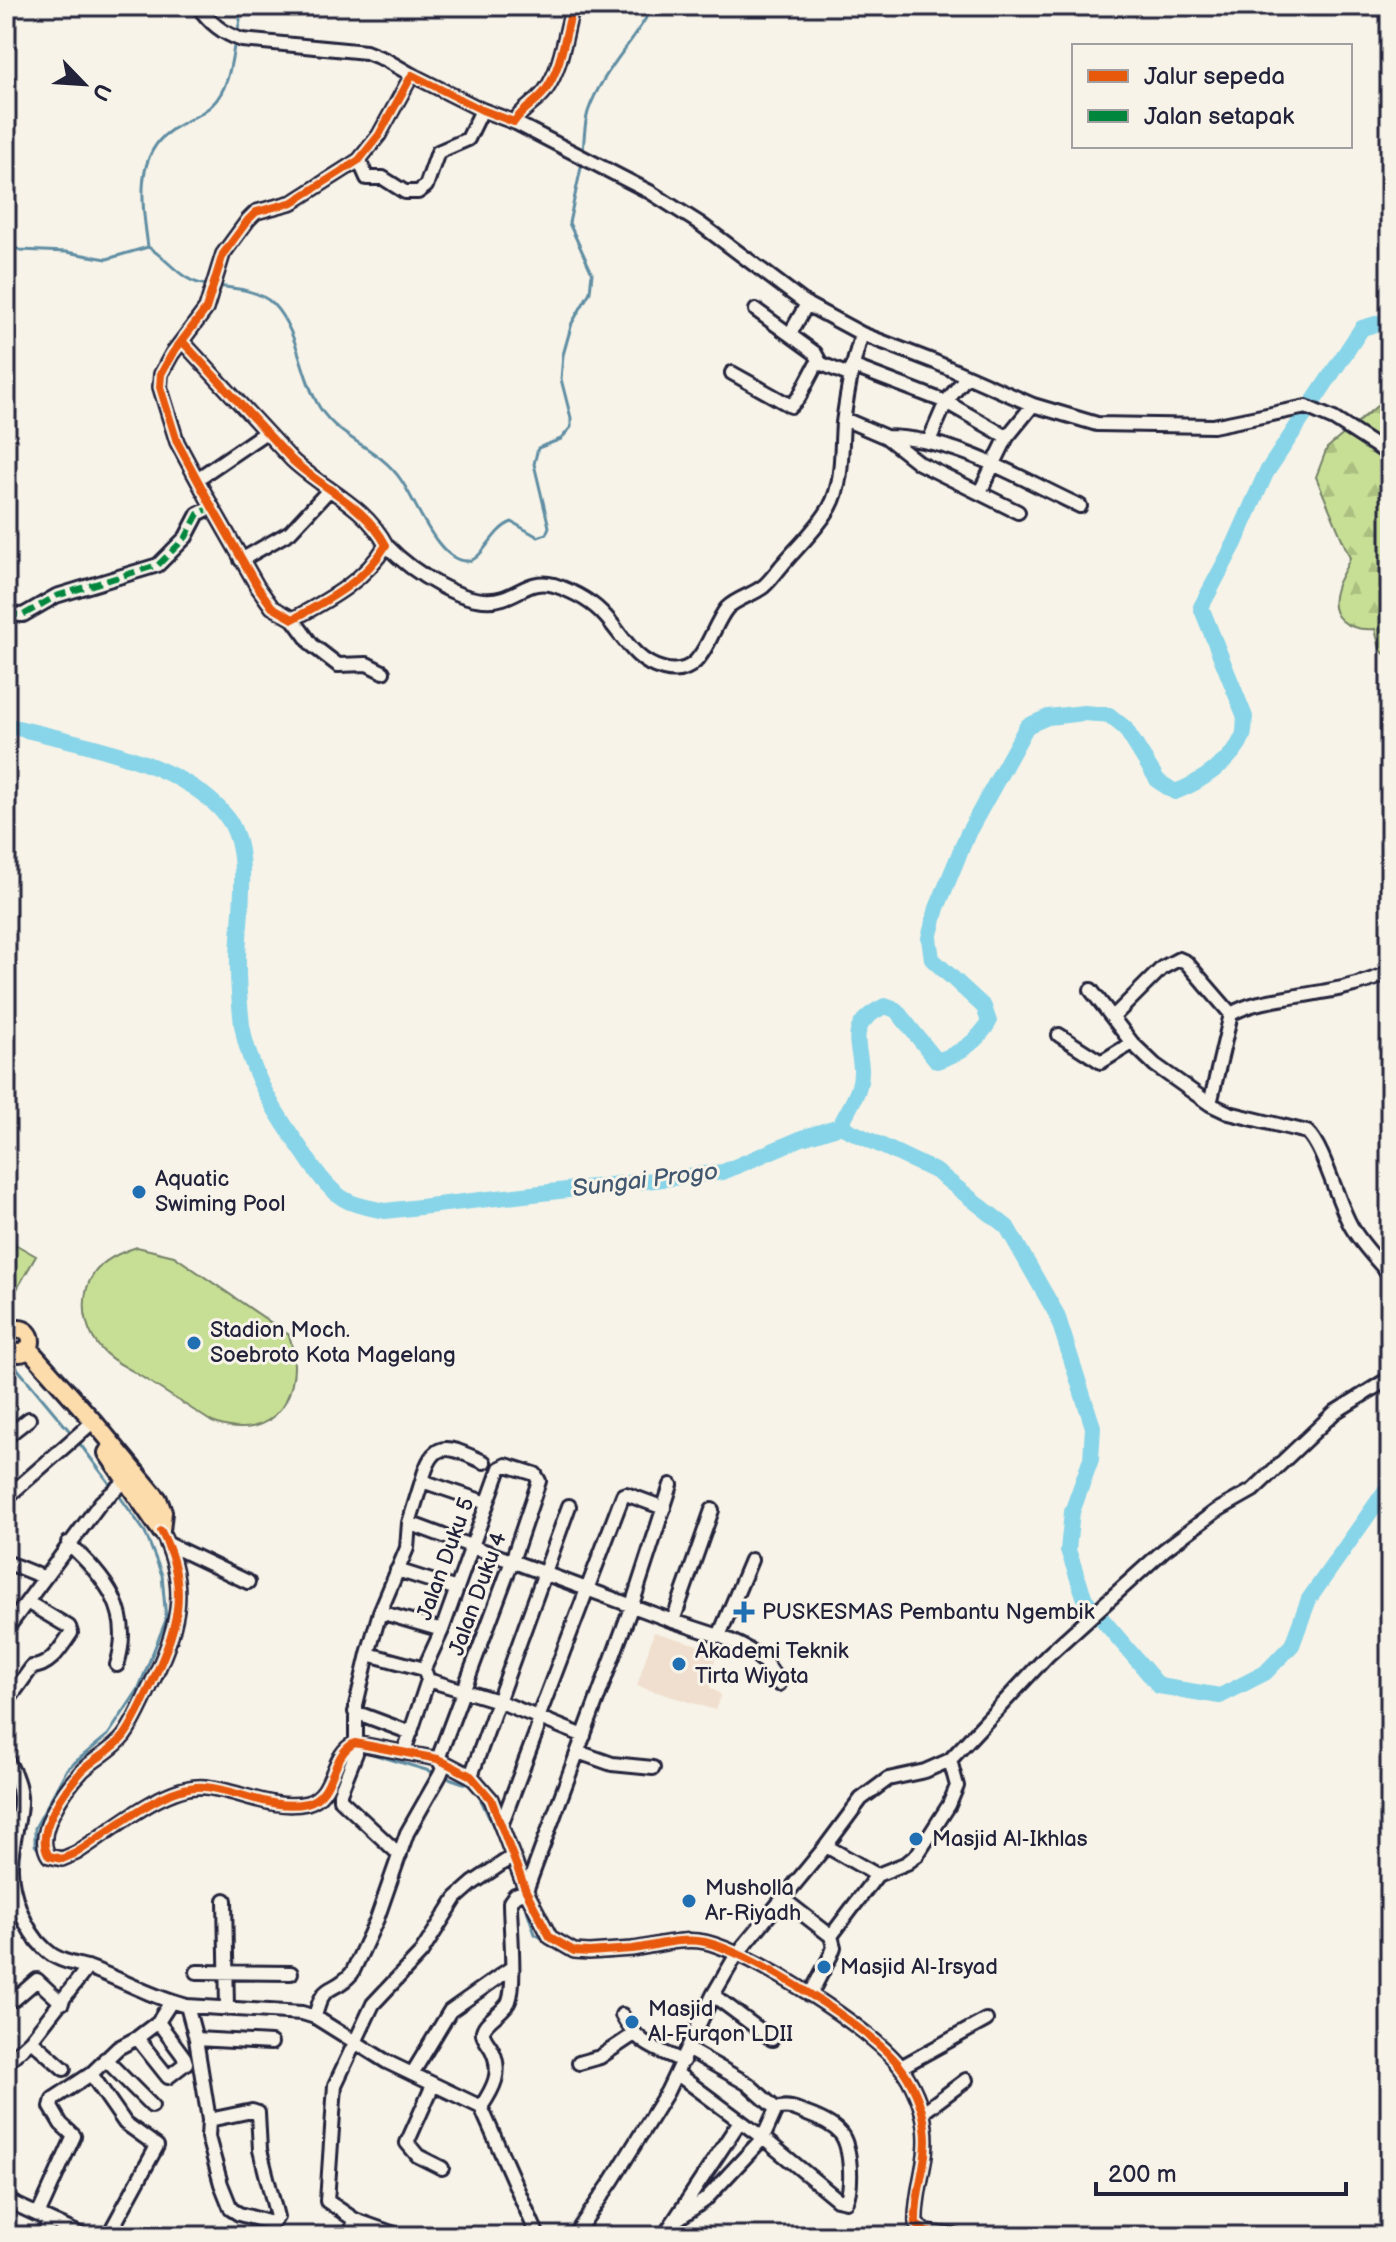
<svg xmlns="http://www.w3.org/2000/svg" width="1396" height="2242" font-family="'Balsamiq Sans',sans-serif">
<defs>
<pattern id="forest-firs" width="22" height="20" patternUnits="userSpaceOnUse" patternTransform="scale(2)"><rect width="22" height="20" fill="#c7df95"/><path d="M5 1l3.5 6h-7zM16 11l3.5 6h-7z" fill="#abbf81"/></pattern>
</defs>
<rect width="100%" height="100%" fill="#f7f3e8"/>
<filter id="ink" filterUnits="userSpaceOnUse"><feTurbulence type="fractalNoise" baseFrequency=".0125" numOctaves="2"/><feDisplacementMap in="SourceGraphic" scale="16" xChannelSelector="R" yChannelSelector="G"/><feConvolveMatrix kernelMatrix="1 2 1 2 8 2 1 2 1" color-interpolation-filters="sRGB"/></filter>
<g filter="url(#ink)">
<path fill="#f0dfce" d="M654 1632 718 1651 710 1676 714 1679 710 1687 721 1695 715 1710 637 1686Z"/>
<path fill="url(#forest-firs)" stroke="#748068" stroke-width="2" d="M1390 395V660L1380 649 1375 629C1348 631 1326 618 1336 588 1339 578 1346 569 1350 558L1316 477 1327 448Z"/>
<path fill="#c7df95" stroke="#748068" stroke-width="2" d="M6 1239 36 1256 6 1308Z
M137 1247 174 1256 289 1335C307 1390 275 1447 212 1422 186 1405 160 1389 134 1372 124 1366 111 1360 103 1351 87 1335 81 1310 87 1288 94 1264 115 1254 137 1247Z"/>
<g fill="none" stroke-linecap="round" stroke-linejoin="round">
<path stroke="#5f8da3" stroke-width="3" d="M237 34 240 20 238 6
M583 155C584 141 584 125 588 112 601 73 634 42 653 6
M6 243 20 250 66 252 107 259 148 247C170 260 180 282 208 285
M148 247C143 208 133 157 170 131 183 121 201 116 212 105 229 89 231 62 235 41
M215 286C234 288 259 290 273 304 300 333 300 376 320 408 341 441 379 447 401 480 416 501 438 563 468 561 483 560 492 529 512 522L538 537 546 534 549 527 534 464 538 448 561 439 571 427V418L561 379 563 355 572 323 590 292 592 273 569 223 582 163
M6 1355 72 1434
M77 1440 113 1488
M360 1754 363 1751 436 1773
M443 1776 475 1787 506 1854
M330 1792 340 1779
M183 1795 212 1794 238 1800
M281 1810 291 1812 297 1810
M124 1828 165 1803
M44 1857 35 1845V1828L67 1769 108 1735 138 1690 166 1620 162 1575 145 1532 118 1494
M522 1895 535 1934 545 1940
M588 1958C626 1963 668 1939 706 1949 714 1951 722 1956 729 1959"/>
<path stroke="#88d4e8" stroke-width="16" d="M6 725C74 743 180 759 226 816 255 853 236 927 238 970 238 988 240 1007 242 1025 249 1068 270 1104 294 1139 309 1160 322 1185 344 1199 355 1206 372 1208 385 1211L723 1172 802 1138 840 1126 937 1172 1007 1227 1057 1315 1093 1427 1091 1459 1072 1512 1068 1550 1085 1599 1159 1686 1220 1696 1265 1673 1292 1645 1309 1599 1390 1484
M840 1126C846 1113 856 1099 859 1086 869 1052 836 1029 885 1006L896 1010 937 1061C959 1054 977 1043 989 1022L984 1007 932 959 929 938 937 908 968 833 1027 726 1048 717 1084 713 1109 715 1125 728 1158 781 1175 792C1199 783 1233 761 1243 736 1245 731 1244 722 1245 717L1201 607 1235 543 1266 473 1362 328 1390 320"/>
<g stroke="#22223b" stroke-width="18">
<path id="minor" d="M198 6C210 23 222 33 242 40L366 52 386 60 412 75
M514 122 650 192 699 223 808 305 862 334 935 362 1033 405 1097 424 1213 426 1306 407 1334 419 1390 455
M359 160 367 178H383L405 192H418L426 186 438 152 468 139 482 110
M756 310 815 353 821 364
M790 334 807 304
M182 341 292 460C324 490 365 505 386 545 365 581 328 600 293 619L272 607 257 586 212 507 177 442 160 387 161 374 172 354 206 309 223 254 248 220 256 212 293 202 359 160 379 135 412 75 482 110 514 122C523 108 536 103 545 91 562 68 565 33 573 6
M852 366 946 402 1007 437
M732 373 791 406 799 397 816 365 822 364 851 376
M844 419 886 437 919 463 1018 512
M886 437C957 438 1017 477 1080 506
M929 441 946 402 967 376
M197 479 266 432
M980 492 1007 437 1033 405
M386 545C410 570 467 610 503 598 522 592 532 579 554 585 572 591 593 602 606 617 623 636 635 662 663 669 704 680 708 631 727 608 737 598 753 595 764 586 771 580 777 571 784 563 799 545 818 528 830 507 843 484 841 449 843 423 847 393 852 363 862 334
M241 560 290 532 329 490
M6 614 23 615 56 596 158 565 186 537 198 514 212 507
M293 619 312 645 338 665 367 664 383 672
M1091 990 1132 1043 1155 1065 1210 1104 1231 1014C1252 1002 1275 1000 1298 996 1329 991 1361 986 1390 972
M1114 1016 1162 968 1179 959 1186 962 1231 1014
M1059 1035 1101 1062 1132 1043
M1210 1104 1229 1113 1307 1132C1324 1147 1337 1202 1351 1226 1361 1244 1377 1260 1390 1275
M6 1437 29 1419
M422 1481C434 1436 449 1447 484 1462
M6 1498 87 1427
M409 1523 673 1621 719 1636 751 1560
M161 1531C192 1590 176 1631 150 1687 142 1703 135 1721 124 1736 112 1751 95 1758 82 1771 66 1788 33 1833 49 1856L62 1859 76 1853C109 1833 165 1783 205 1787 238 1790 273 1811 307 1803 336 1795 330 1754 355 1743L438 1759 471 1776 491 1799 526 1891 550 1937 574 1951 589 1952C604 1951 618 1950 632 1949 655 1946 682 1937 705 1942 753 1953 869 2027 899 2065 912 2081 923 2107 925 2127 930 2159 914 2192 916 2224L926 2232 955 2236
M68 1543C106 1579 134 1611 117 1665
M168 1544 248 1582
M6 1562 43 1577
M397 1570 457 1589
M380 1612 442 1630
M673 1621 712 1510
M6 1630 101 1502 127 1480
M719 1636C745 1646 767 1657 779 1684
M368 1654 424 1669 428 1680 498 1701 584 1736
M6 1703 32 1667C51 1666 61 1647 71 1633L69 1627 27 1602
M355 1712 411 1733
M404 1752 428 1680
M578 1752 612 1764 653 1768
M6 1759C34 1802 12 1822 11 1865 10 1892 25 1931 45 1949 58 1962 74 1963 90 1968 123 1980 153 1998 187 2006L302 2013 315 2017 387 2062 481 2107 538 2236
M471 1776 569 1506
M502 1823 537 1730 538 1718 623 1495 626 1494 664 1508
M826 1846 877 1875
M400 1855 340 1799V1793L356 1753V1705L368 1654 380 1612 407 1548 409 1523 422 1481 487 1503
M782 1898 831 1936
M225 1900 227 2008
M197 1972 291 1973
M713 1995 772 2039
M810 1995 831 1955 834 1947 831 1936 877 1875 907 1863 917 1855 949 1805 957 1786 950 1760
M15 1999 37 1980 62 2003
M187 2006 196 2039 209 2120 208 2137 221 2184 231 2209 239 2214 272 2223 277 2217 260 2150 258 2113 252 2111 209 2120
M622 2015C638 2044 653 2048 683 2061
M315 2017C324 1979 332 1996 352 1973L377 1919 407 1833 440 1775 443 1768 438 1759 512 1561 539 1481 535 1474 506 1465 500 1468 442 1630 424 1669
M137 2038 168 2077 186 2063 184 2057 158 2022 171 2002
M196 2039 271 2043
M31 2040 64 2069
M105 2059 152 2106
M6 2063 31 2040 88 1967
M579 2063 600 2057 633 2035
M901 2067 986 2020
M676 2073 763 2138 837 2199 846 2201C853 2186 851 2145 840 2133 832 2124 818 2118 807 2114 797 2109 787 2105 776 2109
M91 2074 125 2123 157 2146 108 2236
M412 2074 450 2011 511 1968
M433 2085 407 2143 418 2156 442 2168
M481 2107C493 2089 503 2072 492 2050 490 2046 484 2039 483 2034 481 2022 505 2012 509 2001 516 1982 510 1926 510 1902L515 1895 526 1891 632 1605 671 1485
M922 2113 966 2080
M6 2200 49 2220 44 2236
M39 2213 74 2136 61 2124 51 2107 53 2099 91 2074 118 2048 137 2038 158 2022
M49 2220 84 2236
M673 2222 705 2200 763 2138 776 2109 748 2084 689 2050
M350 2236 355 2220
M400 2236 355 2220 327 2201 335 2085 373 2004 421 1953 456 1898 473 1883 513 1856
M574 2236 612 2181 667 2092 713 1995 737 1954 826 1846 861 1799 888 1779 925 1771 950 1760 1048 1655 1164 1550 1216 1511 1253 1490 1335 1412 1390 1378
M664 2236 740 2121"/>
</g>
<g stroke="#22223b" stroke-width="22">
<path id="major" d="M7 1341a12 12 0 1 1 24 0a12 12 0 1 1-24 0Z
M28 1348 95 1423 158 1499 163 1512 161 1531
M107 1453 161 1531"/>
</g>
<use href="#minor" stroke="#f7f3e8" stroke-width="12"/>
<use href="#major" stroke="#fddcac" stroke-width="16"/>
<path stroke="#00873e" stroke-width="6" stroke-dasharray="12 6" stroke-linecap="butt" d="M6 614 23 615 56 596 158 565 186 537 198 514 212 507"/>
<g stroke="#f7f3e8" stroke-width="13">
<path id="cycleway" d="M182 341 292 460C324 490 365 505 386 545 365 581 328 600 293 619L272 607 257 586 212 507 177 442 160 387 161 374 172 354 206 309 223 254 248 220 256 212 293 202 359 160 379 135 412 75 482 110 514 122C523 108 536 103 545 91 562 68 565 33 573 6
M161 1531C192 1590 176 1631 150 1687 142 1703 135 1721 124 1736 112 1751 95 1758 82 1771 66 1788 33 1833 49 1856L62 1859 76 1853C109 1833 165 1783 205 1787 238 1790 273 1811 307 1803 336 1795 330 1754 355 1743L438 1759 471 1776 491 1799 526 1891 550 1937 574 1951 589 1952C604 1951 618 1950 632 1949 655 1946 682 1937 705 1942 753 1953 869 2027 899 2065 912 2081 923 2107 925 2127 930 2159 914 2192 916 2224L926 2232 955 2236"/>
</g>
<use href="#cycleway" stroke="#e8590c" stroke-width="8"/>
</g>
</g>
<g fill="#1f6fb2" stroke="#f7f3e8" stroke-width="3">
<circle cx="139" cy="1192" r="8"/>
<circle cx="194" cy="1343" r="8"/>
<path d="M740 1600h8v8h8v8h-8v8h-8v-8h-8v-8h8z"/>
<circle cx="679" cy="1664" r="8"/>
<circle cx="916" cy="1839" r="8"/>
<circle cx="689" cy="1901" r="8"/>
<circle cx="824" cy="1967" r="8"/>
<circle cx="632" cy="2022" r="8"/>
</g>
<g text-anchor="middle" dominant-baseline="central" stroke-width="6" stroke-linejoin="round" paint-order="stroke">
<g font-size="22" fill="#22223b" stroke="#f7f3e8" text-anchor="start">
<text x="155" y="1179">Aquatic<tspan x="155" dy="25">Swiming Pool</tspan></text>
<text x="210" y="1330">Stadion Moch.<tspan x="210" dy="25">Soebroto Kota Magelang</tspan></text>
<text x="762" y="1612">PUSKESMAS Pembantu Ngembik</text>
<text x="695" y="1651">Akademi Teknik<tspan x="695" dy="25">Tirta Wiyata</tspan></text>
<text x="932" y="1839">Masjid Al-Ikhlas</text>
<text x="705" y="1888">Musholla<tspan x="705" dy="25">Ar-Riyadh</tspan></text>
<text x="840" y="1967">Masjid Al-Irsyad</text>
<text x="648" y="2009">Masjid<tspan x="648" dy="25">Al-Furqon LDII</tspan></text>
</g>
<g font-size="22" fill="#22223b" stroke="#f7f3e8">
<text transform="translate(446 1559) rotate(-70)">Jalan Duku 5</text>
<text transform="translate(478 1594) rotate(-70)">Jalan Duku 4</text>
</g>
<g font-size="24" font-style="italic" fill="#41576f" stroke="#f7f3e8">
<text transform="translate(645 1180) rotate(-7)">Sungai Progo</text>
</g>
</g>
<rect width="1396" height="2242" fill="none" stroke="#f7f3e8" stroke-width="32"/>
<rect x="16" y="16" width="1364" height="2210" fill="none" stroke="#22223b" stroke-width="3" filter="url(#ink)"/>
<rect x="1072" y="44" width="280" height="104" fill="#f7f3e8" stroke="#a29fa3" stroke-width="2"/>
<rect x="1088" y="70" width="40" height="12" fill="#e8590c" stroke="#a29fa3" stroke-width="2"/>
<text x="1144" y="84" font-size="24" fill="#22223b">Jalur sepeda</text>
<rect x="1088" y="110" width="40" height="12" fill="#00873e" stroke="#a29fa3" stroke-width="2"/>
<text x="1144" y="124" font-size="24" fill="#22223b">Jalan setapak</text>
<g transform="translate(84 84) rotate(115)" stroke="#f7f3e8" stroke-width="6" paint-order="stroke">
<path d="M0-6L14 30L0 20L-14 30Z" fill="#22223b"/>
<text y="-12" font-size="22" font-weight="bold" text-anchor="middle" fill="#22223b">U</text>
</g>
<path d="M1096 2182v12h250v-12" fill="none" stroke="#22223b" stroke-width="4"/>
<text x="1108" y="2182" font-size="24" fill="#22223b" stroke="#f7f3e8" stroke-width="6" paint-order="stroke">200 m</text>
</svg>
